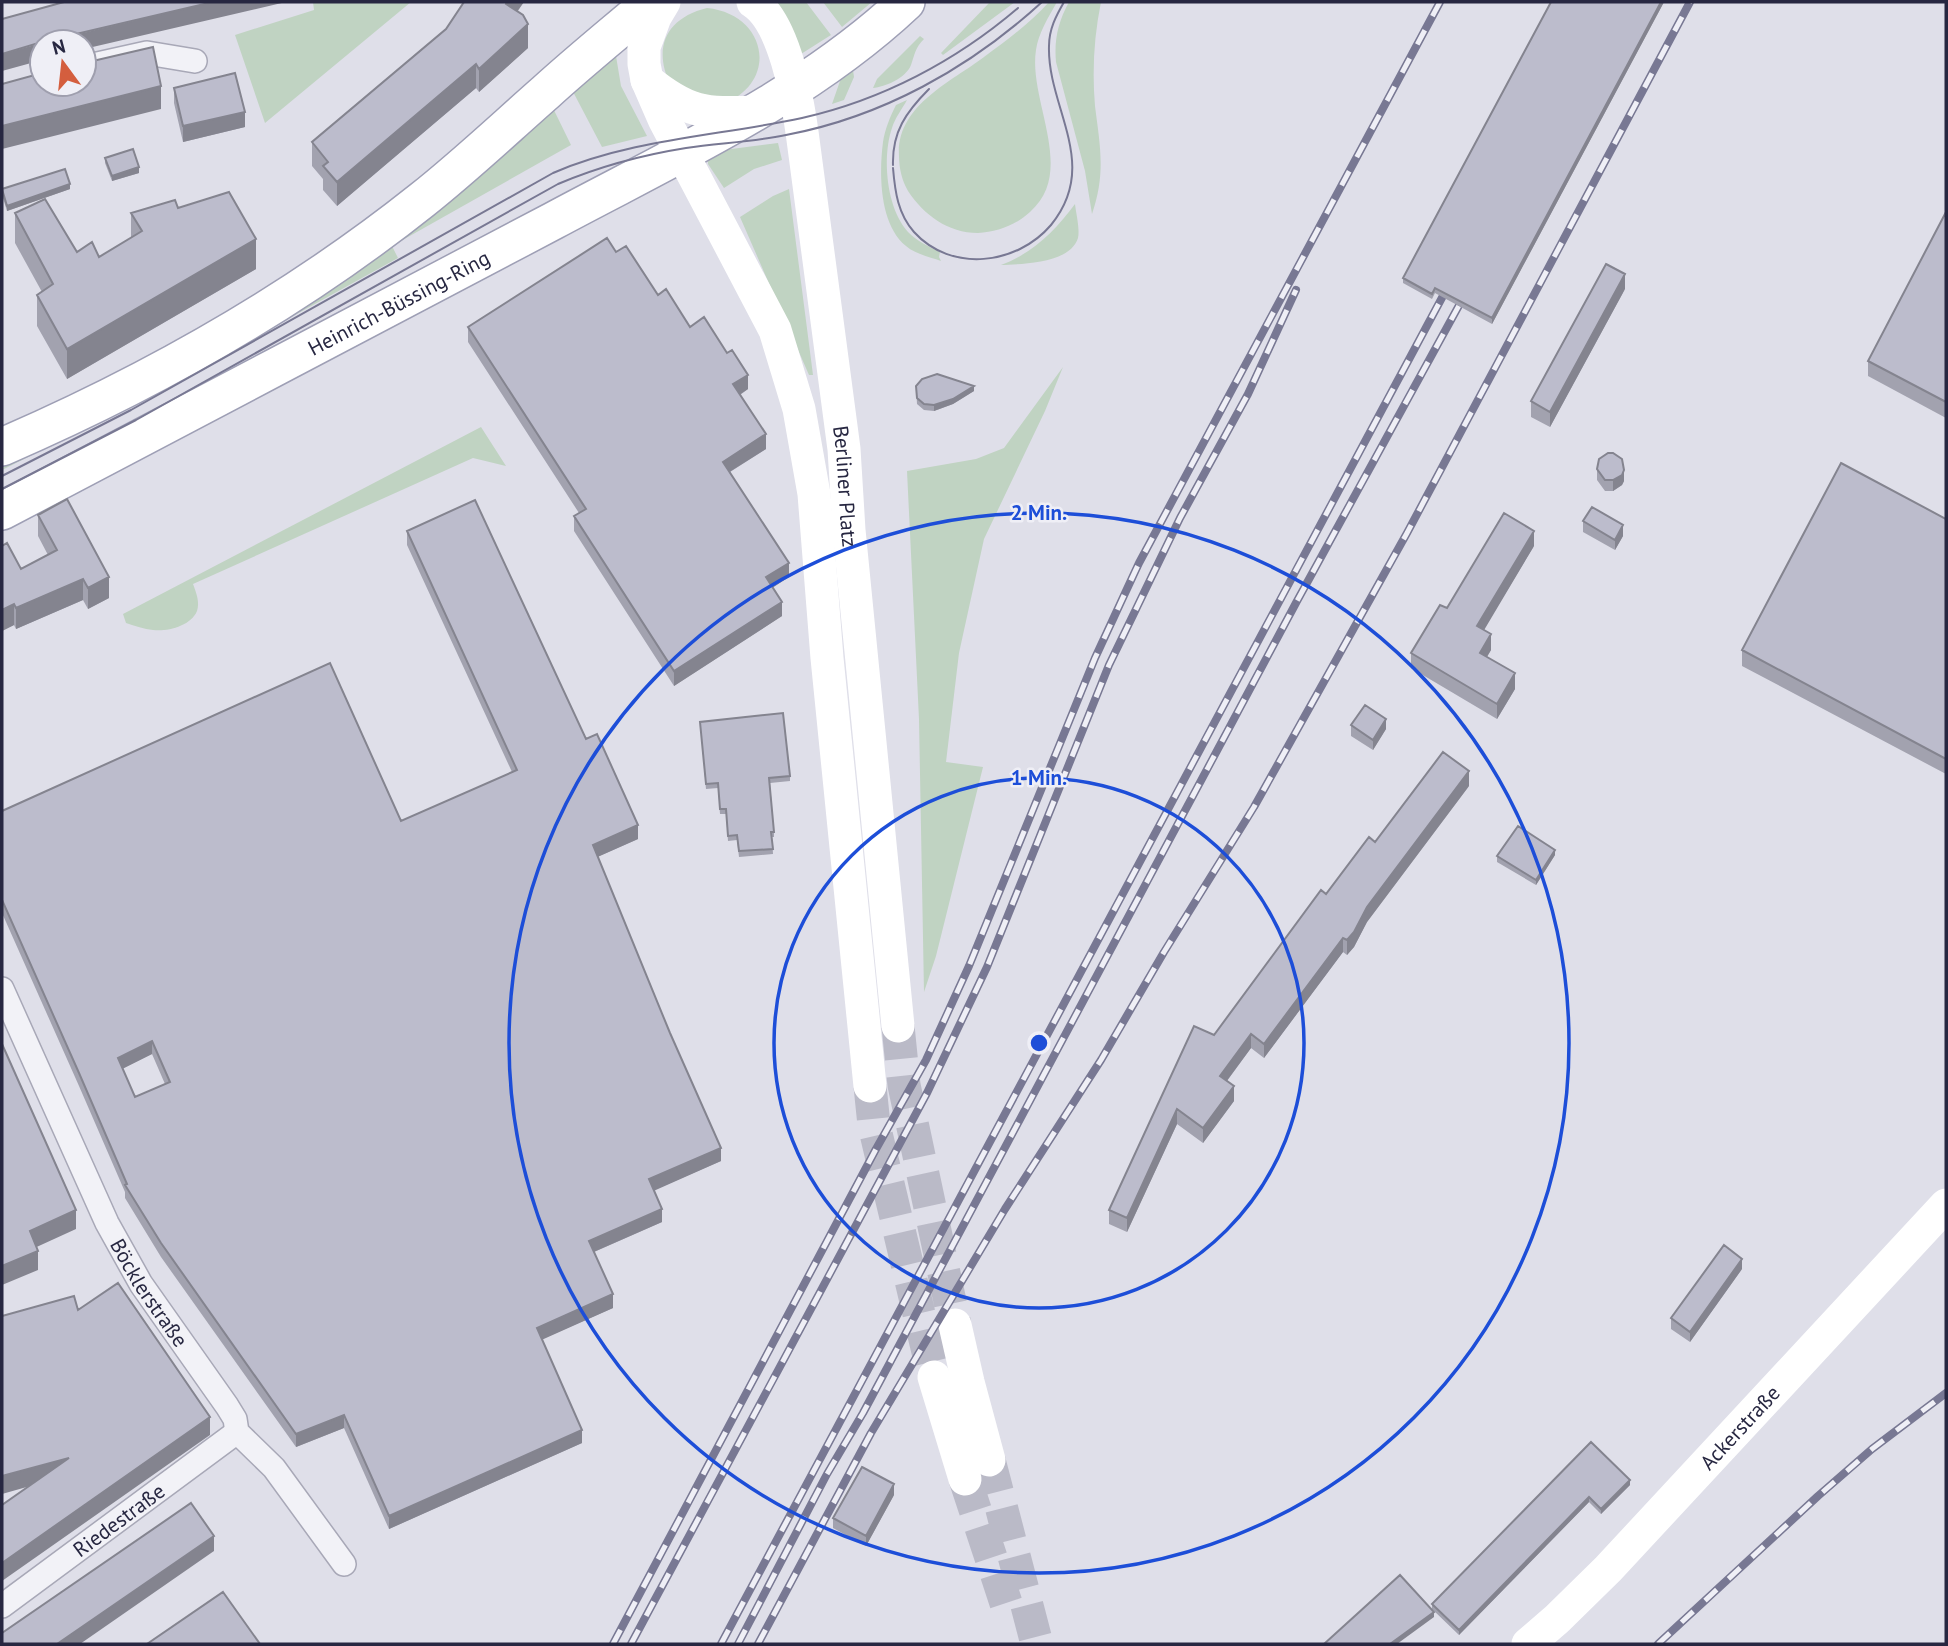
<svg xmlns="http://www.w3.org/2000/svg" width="1948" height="1646" font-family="'PT Sans',sans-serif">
<rect width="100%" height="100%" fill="#dfdfe9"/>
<path fill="#c0d3c2" d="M313 2H411L265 123 235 35 314 10Z
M772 2H806L831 35 801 54Z
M823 2H872L842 27Z
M990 2H1015L943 55 941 53Z
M1049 2H1057C1049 16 1038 34 1036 50 1028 101 1077 171 1030 212 1016 225 997 232 978 233 948 233 924 215 908 191 902 181 899 168 899 156 896 106 951 82 984 57 1007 40 1030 23 1049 2Z
M1069 2H1101C1094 36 1092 71 1095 106 1100 146 1106 173 1092 214L1085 171 1056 62C1054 40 1058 22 1069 2Z
M707 8C767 14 780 82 723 104L671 86C652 48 666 18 707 8Z
M920 36 924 39C915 48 915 54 911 65 906 78 885 87 873 88L877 79Z
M611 52 616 56 621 86 647 136 602 147 570 86Z
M852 63 854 77 844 100 832 104 840 81Z
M907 100C902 109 895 118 892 128 882 157 886 208 908 232 917 241 929 247 940 252L939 257 941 261C930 257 915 254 906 246 879 224 879 173 883 142 885 129 890 117 896 105Z
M550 102 571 145 392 246 398 258 140 401 2 470V467Z
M778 143 782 160 754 169 724 188 708 164V156L716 151Z
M789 189 813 375H809L740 217 773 196Z
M1075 204C1076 213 1080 229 1078 238 1070 264 1021 264 1001 265 1033 253 1055 231 1075 204Z
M1063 367 1045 411 984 539 959 653 946 762 983 767 936 956 924 992 919 719 907 471 976 459 1004 448Z
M481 427 506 466 473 458 193 584C196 592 200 602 197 611 191 626 167 632 153 630 144 629 135 626 126 623L123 614Z"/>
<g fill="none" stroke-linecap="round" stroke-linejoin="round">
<path stroke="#babac7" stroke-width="33" stroke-dasharray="33 17" stroke-linecap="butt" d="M898 1026 904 1085 955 1325
M870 1086 874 1125 934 1377
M989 1460 1037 1644
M965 1479 1006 1603"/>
<g stroke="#a8a8b7" stroke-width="26">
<g id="street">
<path d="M84 67 147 53 195 61"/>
<path id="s1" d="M2 989 107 1223 141 1284 227 1406 235 1419 237 1432 274 1468 344 1564"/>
<path id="s2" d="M2 1606 237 1432"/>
</g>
</g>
<g stroke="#9e9fb5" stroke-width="40">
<g id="primary">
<path d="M2 447C152 382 294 302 422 200 465 166 505 128 546 92 580 61 616 32 651 2"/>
<path id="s5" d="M2 511C185 414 370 318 553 221 674 156 805 97 906 2"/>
</g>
</g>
<use href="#street" stroke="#f2f2f7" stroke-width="23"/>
<g stroke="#fff" stroke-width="33">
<path d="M664 2 655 17 644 47V64L647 80 664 119 775 330 799 409 814 494 827 658 870 1086"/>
<path id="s3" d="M753 2C784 22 797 96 802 132L844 449 849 530 898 1026"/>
<path d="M647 80C688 113 704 114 755 112"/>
<path d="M955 1325 968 1382 989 1460"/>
<path d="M934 1377 965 1479"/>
<path id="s4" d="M1528 1644 1557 1619 1608 1569 1946 1205"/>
</g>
<use href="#primary" stroke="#fff" stroke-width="37"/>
<path stroke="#787893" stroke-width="2" d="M893 165C892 132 906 112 929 89
M893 168C895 192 898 214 914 232 951 273 1017 265 1051 225 1101 164 1047 108 1049 46 1049 29 1056 16 1064 2
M2 476 131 410 553 173C632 139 718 136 802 118 882 100 956 61 1018 8
M2 489 136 420 558 184C598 167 642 155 686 148 719 143 753 142 786 135 882 117 970 68 1042 2"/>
<g stroke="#787893" stroke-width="8">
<path id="rail" d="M613 1644 876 1149 926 1060 969 966 1095 658 1139 563 1440 2
M631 1644 927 1093 987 967 1109 665 1180 518 1248 394 1296 290
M721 1644 1452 279
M738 1644 827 1474 863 1413 1297 601 1468 289
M758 1644 871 1433 1005 1209 1101 1060 1164 952 1254 807 1407 533 1690 2
M1658 1644 1818 1496 1872 1449 1946 1393"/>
</g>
<use href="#rail" stroke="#efeff6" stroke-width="5" stroke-dasharray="16" stroke-linecap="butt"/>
</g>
<path fill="#a2a2af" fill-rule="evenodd" d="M1551 2H1664L1492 324 1435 293 1432 299 1403 283V278Z
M517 11 528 48 479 92 476 88 337 206 323 190V179L312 166V142L446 29Z
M174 88 245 127 183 142 174 103Z
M105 158 139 173 112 181 105 163Z
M2 189H70L7 211 2 195Z
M178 208 256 269 67 379 37 326V295L42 292 15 243V213L77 252 99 257 131 238V213Z
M1946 212V418L1868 376V361Z
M616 252 690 327 748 389 740 395 766 449 730 472 789 577 773 587 782 616 674 686 574 531V516L579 513 468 342V327Z
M1625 289 1550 427 1531 417V401Z
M916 386 974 391 953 404 934 411 924 410 917 404Z
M1597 469 1624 481 1622 485 1613 491H1605L1597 480Z
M38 515 109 598 88 609 83 600 16 629 14 625 2 631V546L21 569 48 555 38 536Z
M1946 519V774L1742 666V650Z
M1583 521 1623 536 1615 550 1583 532Z
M407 531 586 739 638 839 597 857 721 1161 654 1190 662 1222 594 1252 613 1308 542 1339 582 1443 389 1529 344 1428 296 1447 161 1257 125 1198V1192L79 1086 2 913V811L401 821 512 772 407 545ZM152 1054 165 1084 135 1097 122 1069Z
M1534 546 1483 630 1491 650 1487 657 1515 689 1497 719 1411 668V653L1447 608Z
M700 722 790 776V781L770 783 774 832V837H772L773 854 739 857 737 840 728 841 726 814H720L718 788 706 789Z
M1351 725 1386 729 1373 750 1351 736Z
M1469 786 1367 922 1354 947 1347 955 1343 952 1264 1058 1251 1048 1227 1081 1234 1101 1203 1143 1177 1124 1127 1232 1109 1224V1210L1214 1035 1326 894 1375 842Z
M1555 855 1536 885 1497 862V856Z
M1742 1269 1690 1342 1671 1329V1318Z
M1591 1442 1630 1485 1601 1514 1589 1502 1459 1635 1432 1609V1604Z
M894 1495 866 1546 833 1528V1518Z"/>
<path fill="#84848f" d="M213 2H286L84 49V42H45Z
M507 2H524L506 28V4Z
M1661 2H1664L1492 324V318Z
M528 24V48L479 92V69Z
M42 43V60L2 71V54Z
M476 64V88L337 206V182Z
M161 86V109L2 149V126Z
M245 112V127L183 142V126Z
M139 167V173L112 181V176Z
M70 184V189L7 211V206Z
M256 239V269L67 379V349Z
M1625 274V289L1550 427V412Z
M748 375V389L733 399V384Z
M974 386V391L953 404 934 411V405Z
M766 434V449L723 476V462Z
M1624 470V481L1622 485 1613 491V480Z
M1623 525V536L1615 550V540Z
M1534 531V546L1477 642V626Z
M789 563V577L766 592V577Z
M109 577V598L88 609V588Z
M83 579V600L16 629V608Z
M782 602V616L674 686V671Z
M14 604V625L2 631V610Z
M1491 634V650L1480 668V653Z
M1515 673V689L1497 719V704Z
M1386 719V729L1373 750V740Z
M1469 771V786L1367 922 1354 947 1347 955V940L1367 907Z
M638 825V839L593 859V845Z
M1555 850V855L1536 885V880Z
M1343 938V952L1264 1058V1044Z
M1251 1034V1048L1220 1090V1076Z
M152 1041V1054L118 1071V1058Z
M1234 1086V1101L1203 1143V1128Z
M1177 1109V1124L1127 1232V1218Z
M721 1148V1161L649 1193V1179Z
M662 1209V1222L589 1254V1241Z
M76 1210V1229L30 1250V1231Z
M38 1251V1270L2 1285V1266Z
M1742 1259V1269L1690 1342V1332Z
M613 1294V1308L537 1342V1328Z
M344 1415V1428L296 1447V1434Z
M210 1417V1435L2 1581V1563Z
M582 1430V1443L389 1529V1516Z
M69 1458V1475L2 1494V1476Z
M1630 1480V1485L1601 1514V1509Z
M894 1484V1495L866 1546V1536Z
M1589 1497V1502L1459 1635V1630Z
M214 1536V1551L80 1644H57Z
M1434 1612V1617L1397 1644H1390Z"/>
<path fill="#bcbccc" stroke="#84848f" stroke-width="2" fill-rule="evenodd" d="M64 2H213L42 42 2 54V19Z
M464 2H507L506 4 523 15 528 24 479 69 476 64 337 182 323 166 328 162 312 142 446 29Z
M1551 2H1661L1492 318 1435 288 1432 294 1403 278Z
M153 47 161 86 2 126V84L42 73V84H84V63Z
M235 73 245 112 183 126 174 88Z
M133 149 139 167 112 176 105 158Z
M65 169 70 184 7 206 2 189Z
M229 192 256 239 67 349 37 295 53 284 15 213 45 199 77 252 92 242 99 257 142 231 131 213 175 200 178 208Z
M1946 212V402L1868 361Z
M607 238 616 252 626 246 658 295 666 289 690 327 704 317 727 353 732 350 748 375 733 384 766 434 723 462 789 563 766 577 782 602 674 671 574 516 586 509 468 327Z
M1606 264 1625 274 1550 412 1531 401Z
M937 374 974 386 953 399 934 405 924 404 917 398 916 386 922 379Z
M1608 453H1613L1622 459 1624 470 1622 475 1613 480H1605L1597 469 1599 459Z
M1841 463 1946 519V759L1742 650Z
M67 499 109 577 88 588 83 579 16 608 14 604 2 610V546L7 543 21 569 57 550 38 515Z
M475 500 586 739 597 734 638 825 593 845 670 1033 721 1148 649 1179 662 1209 589 1241 613 1294 537 1328 582 1430 389 1516 344 1415 296 1434 161 1243 125 1185 127 1184 79 1073 2 900V811L330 663 401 821 517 770 407 531ZM152 1041 170 1082 135 1097 118 1058Z
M1592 507 1623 525 1615 540 1583 521Z
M1504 513 1534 531 1477 626 1491 634 1480 653 1515 673 1497 704 1411 653 1440 605 1447 608Z
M1365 705 1386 719 1373 740 1351 725Z
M783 713 790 776 769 778 774 832H771L773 849 739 851 737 835 728 836 726 809H720L718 783 706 784 700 722Z
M1443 752 1469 771 1367 907 1354 932 1347 940 1343 938 1264 1044 1251 1034 1220 1076 1234 1086 1203 1128 1177 1109 1127 1218 1109 1210 1194 1026 1214 1035 1321 890 1326 894 1369 837 1375 842Z
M1518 826 1555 850 1536 880 1497 856Z
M2 1044 76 1210 30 1231 38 1251 2 1266Z
M1724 1245 1742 1259 1690 1332 1671 1318Z
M118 1283 210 1417 2 1563V1505L69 1458 2 1476V1316L74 1296 78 1310Z
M1591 1442 1630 1480 1601 1509 1589 1497 1459 1630 1432 1604Z
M862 1467 894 1484 866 1536 833 1518Z
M191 1503 214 1536 57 1644H2V1633Z
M1400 1575 1434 1612 1390 1644H1324Z
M223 1592 260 1644H147Z"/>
<g fill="none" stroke="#1d4ed8" stroke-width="3.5">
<circle cx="1039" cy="1043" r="265"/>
<circle cx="1039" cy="1043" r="530"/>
</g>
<g text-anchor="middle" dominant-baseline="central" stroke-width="5" stroke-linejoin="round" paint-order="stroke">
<g font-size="21" fill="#272741" stroke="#efeff6">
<text stroke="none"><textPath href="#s5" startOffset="448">Heinrich-Büssing-Ring</textPath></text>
<text stroke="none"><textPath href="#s3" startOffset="499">Berliner Platz</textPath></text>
<text stroke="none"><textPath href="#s1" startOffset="338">Böcklerstraße</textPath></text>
<text stroke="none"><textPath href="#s4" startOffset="303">Ackerstraße</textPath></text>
<text stroke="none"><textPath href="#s2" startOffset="145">Riedestraße</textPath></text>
</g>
</g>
<circle cx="1039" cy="1043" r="10" fill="#1d4ed8" stroke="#efeff6" stroke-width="3.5"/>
<g font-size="21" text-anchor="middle" font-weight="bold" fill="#1d4ed8" stroke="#efeff6" stroke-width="5" stroke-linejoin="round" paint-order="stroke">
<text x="1039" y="520">2 Min.</text>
<text x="1039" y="785">1 Min.</text>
</g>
<rect width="1948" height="1646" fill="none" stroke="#272741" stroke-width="7"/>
<g transform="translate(63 63) rotate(345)"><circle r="33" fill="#efeff6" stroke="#9f9fae" stroke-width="2"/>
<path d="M0-5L12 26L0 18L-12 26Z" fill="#d45e3e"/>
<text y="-10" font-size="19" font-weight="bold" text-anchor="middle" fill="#272741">N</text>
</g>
</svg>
